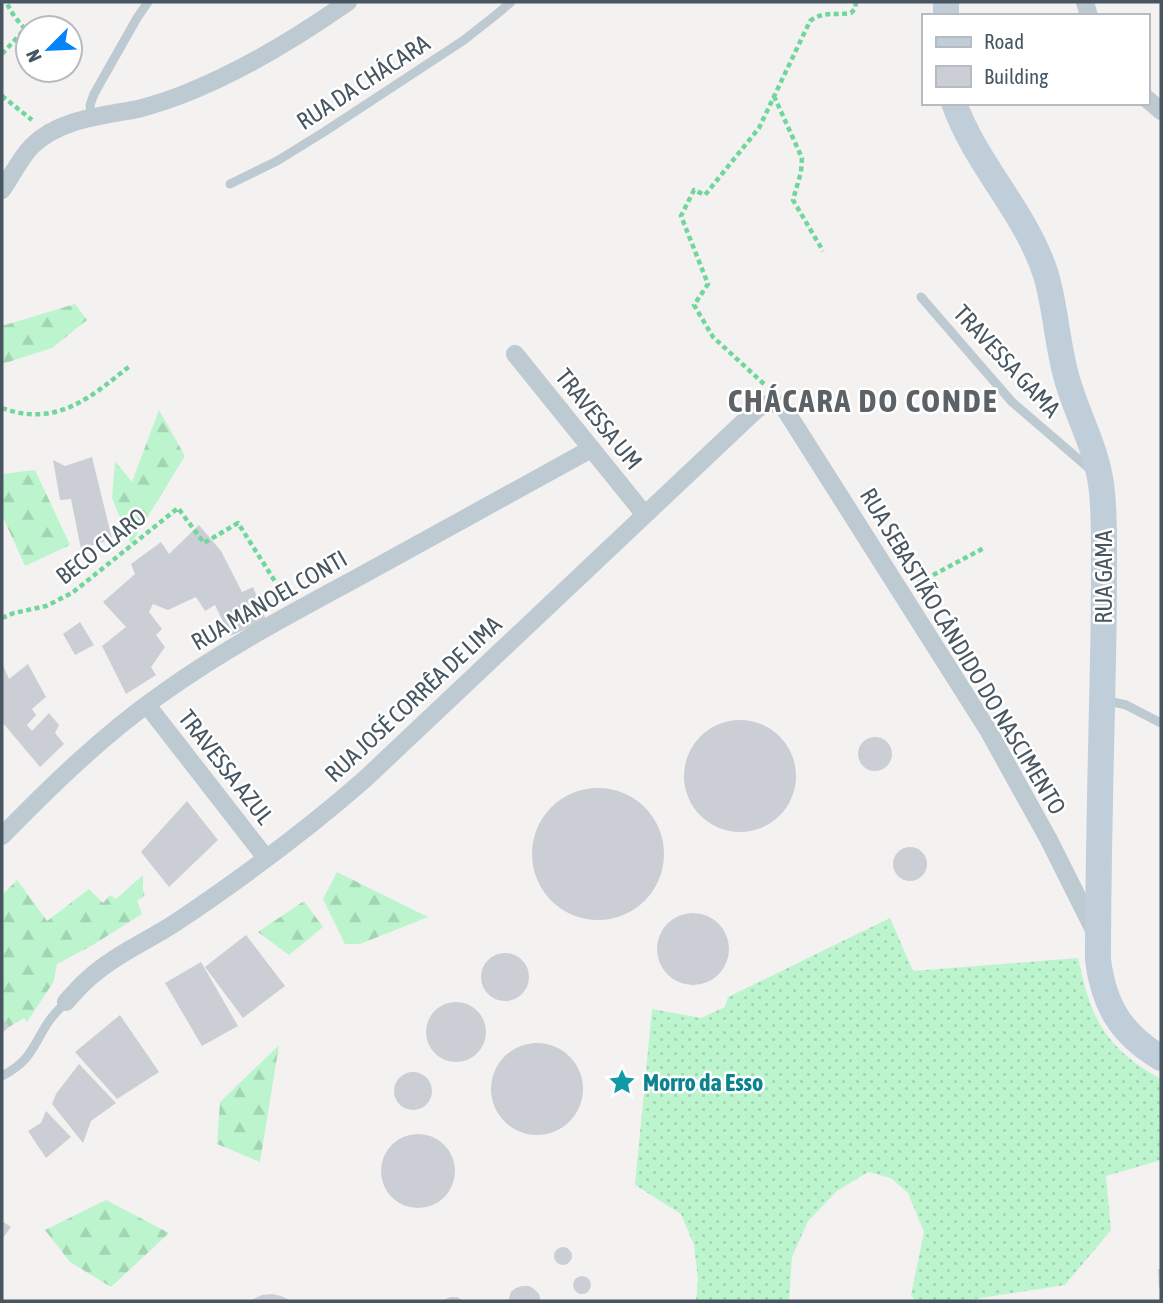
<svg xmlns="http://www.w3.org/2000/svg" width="1163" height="1303" font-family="'Asap Condensed',sans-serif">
<defs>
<pattern id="grass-dots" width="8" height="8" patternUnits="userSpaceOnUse" patternTransform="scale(1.75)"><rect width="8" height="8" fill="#bcf5cd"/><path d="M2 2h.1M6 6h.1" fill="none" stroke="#a3d4b3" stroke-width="1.8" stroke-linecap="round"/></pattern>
<pattern id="forest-firs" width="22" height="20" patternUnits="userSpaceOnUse" patternTransform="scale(1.75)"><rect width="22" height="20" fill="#bcf5cd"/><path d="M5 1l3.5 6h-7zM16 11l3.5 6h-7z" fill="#a3d4b3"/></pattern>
</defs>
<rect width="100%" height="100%" fill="#f4f1f1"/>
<path fill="url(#grass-dots)" d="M890 918 913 971 1078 958C1091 1019 1105 1048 1161 1079V1160L1106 1176 1111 1230 1065 1285 962 1301H915L911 1295 924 1232 908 1193 891 1178 868 1172 837 1191 808 1221 792 1257 789 1301H696L698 1280 694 1245 681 1214 635 1185 652 1009 701 1018 725 1007 728 997Z"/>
<path fill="url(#forest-firs)" d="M75 304 87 320 52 348 2 364V326Z
M159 410 185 456 131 544 112 498 115 461 132 482Z
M35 470 70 545 25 566 2 515V474Z
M337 872 428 917 360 944H345L323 899Z
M143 875V890L145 895 137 901 142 914 91 946 57 964 54 981 27 1022 24 1018 9 1027 2 1018V895L17 880 47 921 89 889 103 903 110 895 116 899Z
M304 901 323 927 289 955 258 932Z
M279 1045 260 1162 217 1144 220 1102Z
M106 1200 169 1233 111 1287 70 1262 45 1230Z"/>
<path fill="#cbced4" d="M92 457 112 539 81 549 71 499 60 500 53 460 65 466Z
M199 525 221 551 242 592 253 587 266 620 230 636 215 605 205 611 196 597 168 610 153 604 149 612 162 629 156 635 165 647 151 667 156 675 126 694 102 646 126 627 103 602 135 574 131 564 161 542 169 554Z
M80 622 94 645 75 655 63 634Z
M2 663 9 679 28 664 46 697 32 709 36 715 27 725 32 731 49 713 59 725 55 733 64 744 40 767 2 722Z
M684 776a56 56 0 1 1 112 0a56 56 0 1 1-112 0Z
M858 754a17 17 0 1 1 34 0a17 17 0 1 1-34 0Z
M532 854a66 66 0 1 1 132 0a66 66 0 1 1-132 0Z
M187 801 218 840 169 887 141 852Z
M893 864a17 17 0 1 1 34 0a17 17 0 1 1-34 0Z
M657 949a36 36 0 1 1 72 0a36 36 0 1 1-72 0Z
M246 935 285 986 243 1018 205 967Z
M481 977a24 24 0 1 1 48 0a24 24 0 1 1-48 0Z
M201 962 238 1026 202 1046 165 983Z
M426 1032a30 30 0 1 1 60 0a30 30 0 1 1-60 0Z
M120 1015 159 1072 117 1099 75 1052Z
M2 1018 9 1027 2 1033Z
M491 1089a46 46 0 1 1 92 0a46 46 0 1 1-92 0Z
M79 1064 116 1103 91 1121 83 1143 52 1104 56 1094Z
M394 1091a19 19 0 1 1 38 0a19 19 0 1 1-38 0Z
M46 1111 71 1137 46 1158 28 1131 41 1123Z
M381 1171a37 37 0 1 1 74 0a37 37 0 1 1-74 0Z
M2 1221 11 1227 2 1239Z
M554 1256a9 9 0 1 1 18 0a9 9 0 1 1-18 0Z
M1158 1269H1161V1288H1159Z
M573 1285a9 9 0 1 1 18 0a9 9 0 1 1-18 0Z
M522 1286H529L534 1289 539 1294 541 1301H508L511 1292 516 1288Z
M272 1294 281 1296 292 1301H249L262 1295Z
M450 1297H457L464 1301H441Z"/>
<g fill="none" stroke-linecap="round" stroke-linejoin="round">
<path stroke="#70d79c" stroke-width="4.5" stroke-dasharray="5 3.5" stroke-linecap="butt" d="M2 54 25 29 14 16 6 2
M2 96 32 120
M774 96 802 158 801 172 793 200 823 251
M764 384 713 337 694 305 708 284 681 216 694 190 705 195 759 128 810 21C825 10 835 16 851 13L855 9 856 2
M2 408C57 428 91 397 131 365
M918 583 984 548
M2 618 14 613 46 606 72 593 178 508 204 543 238 523 276 583 289 593"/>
<path stroke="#bdcad2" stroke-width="9" d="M92 117 90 105 94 94 137 18 148 2
M230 184 277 161 324 132 464 40 497 14 511 2
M921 297 1012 402 1090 469
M1105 700 1126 705 1161 723
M2 1076C30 1061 31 1050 47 1024 52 1016 59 1009 66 1002"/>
<path stroke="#bdcad2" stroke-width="18" d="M1085 2 1089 16
M1147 99 1161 111
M2 190C12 176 20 158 32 146 59 119 102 116 138 109 153 105 169 100 184 94 240 72 298 37 348 2
M515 354 645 515
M147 705 266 858
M2 836C51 786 102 736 160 695 221 651 288 615 355 579 434 536 512 492 591 449
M66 1002C73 994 80 986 88 979 114 955 148 941 178 921 242 878 307 830 365 779L755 411C765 402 777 400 786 411L988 730 1049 840 1095 932"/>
<path stroke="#c0ceda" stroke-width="26" d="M946 2V16
M954 103C976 165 1026 212 1046 275 1056 309 1057 345 1067 379 1077 415 1096 447 1101 484 1104 505 1104 526 1104 547 1104 584 1104 621 1103 658 1101 759 1098 859 1098 960 1104 1006 1121 1034 1161 1058"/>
</g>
<defs>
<g id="sight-bare" transform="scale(2.1)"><path d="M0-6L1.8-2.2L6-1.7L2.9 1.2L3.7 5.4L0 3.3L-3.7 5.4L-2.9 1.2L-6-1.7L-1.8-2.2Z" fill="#0f9aa8" stroke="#fff" stroke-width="2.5" paint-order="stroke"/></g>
</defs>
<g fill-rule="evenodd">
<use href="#sight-bare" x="622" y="1082"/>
</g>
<g text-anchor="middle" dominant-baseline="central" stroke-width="5" stroke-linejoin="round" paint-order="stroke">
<g font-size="24" fill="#475661" stroke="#fff">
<text transform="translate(363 82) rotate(-33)">RUA DA CHÁCARA</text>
<text transform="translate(1007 361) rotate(47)">TRAVESSA GAMA</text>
<text transform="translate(599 419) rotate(51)">TRAVESSA UM</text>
<text transform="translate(101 546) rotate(-38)">BECO CLARO</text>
<text transform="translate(1103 577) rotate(-90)">RUA GAMA</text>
<text transform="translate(269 600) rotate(-30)">RUA MANOEL CONTI</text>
<text transform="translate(963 651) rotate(59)">RUA SEBASTIÃO CÂNDIDO DO NASCIMENTO</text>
<text transform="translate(413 699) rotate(-43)">RUA JOSÉ CORRÊA DE LIMA</text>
<text transform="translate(226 767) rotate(52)">TRAVESSA AZUL</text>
</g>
<g font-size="24" font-weight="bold" fill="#0d838f" stroke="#fff" text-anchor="start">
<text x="643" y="1082">Morro da Esso</text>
</g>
<g font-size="32" font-weight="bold" letter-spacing="2" fill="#5d6267" stroke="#fff">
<text x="863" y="400">CHÁCARA DO CONDE</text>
</g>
</g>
<rect width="1163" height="1303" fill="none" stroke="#475661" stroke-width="7"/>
<rect x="922" y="14" width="228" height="91" fill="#ffffff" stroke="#b5bbc0" stroke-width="2"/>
<rect x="936" y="37" width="35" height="10" fill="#c0ceda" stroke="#b5bbc0" stroke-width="2"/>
<text x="984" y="49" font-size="21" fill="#475661">Road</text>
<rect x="936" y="66" width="35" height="21" fill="#cbced4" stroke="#b5bbc0" stroke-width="2"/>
<text x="984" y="84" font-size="21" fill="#475661">Building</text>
<g transform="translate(49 49) rotate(246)"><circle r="33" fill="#ffffff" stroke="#b5bbc0" stroke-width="2"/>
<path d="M0-5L12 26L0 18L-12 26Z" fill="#0583fa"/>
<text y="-10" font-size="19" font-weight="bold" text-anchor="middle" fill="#475661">N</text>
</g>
</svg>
